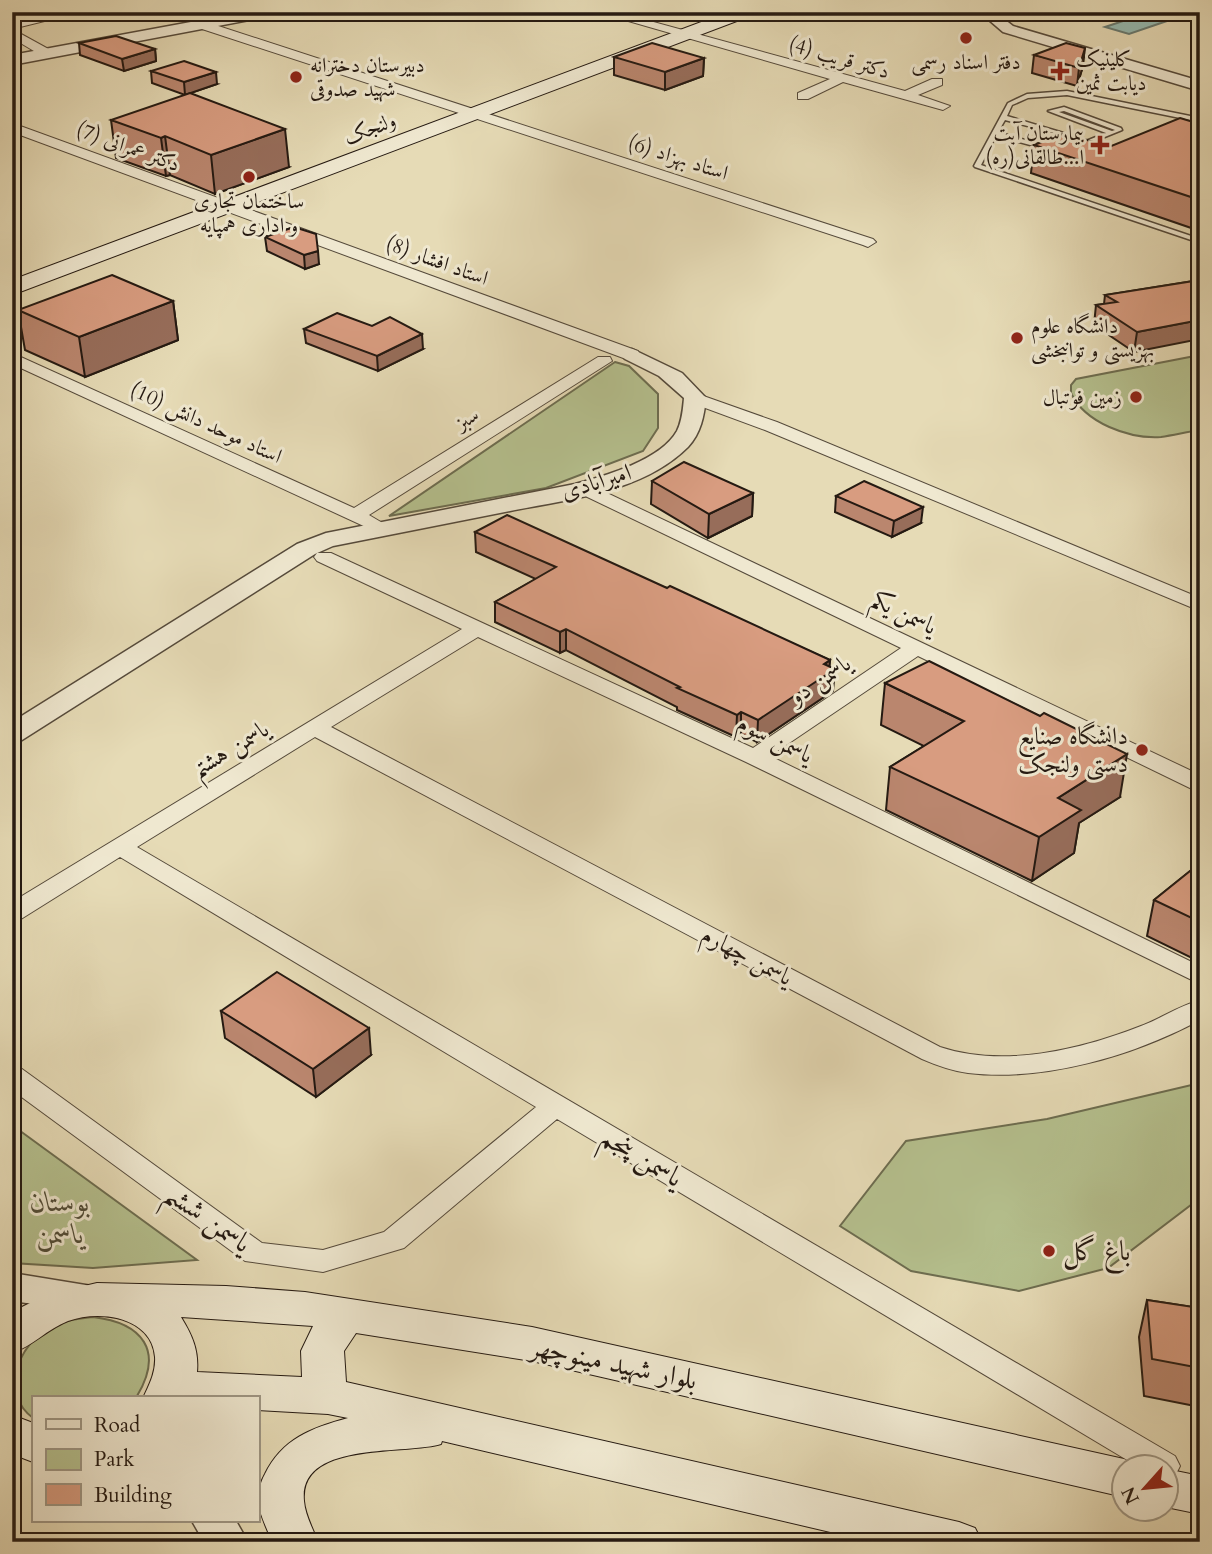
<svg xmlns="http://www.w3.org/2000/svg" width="1212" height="1554" font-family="Cardo,Amiri,serif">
<rect width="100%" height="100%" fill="#e6dbb6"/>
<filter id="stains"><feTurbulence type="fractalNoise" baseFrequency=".00286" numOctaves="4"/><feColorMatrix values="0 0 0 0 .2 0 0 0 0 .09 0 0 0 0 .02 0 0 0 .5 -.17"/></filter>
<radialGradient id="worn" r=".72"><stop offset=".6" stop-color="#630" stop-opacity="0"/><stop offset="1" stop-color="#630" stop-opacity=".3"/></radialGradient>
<path fill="#b5c08e" stroke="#6d6d50" stroke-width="2" d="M1200 355V430C1187 432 1174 435 1161 437 1129 439 1085 423 1071 393V385L1076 379Z
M615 362 629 366 658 394V428L643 451 546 488 389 516Z
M1200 1083V1198L1108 1268 1019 1291 911 1271 840 1226 906 1141 1047 1119Z
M12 1125 197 1260 93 1268 12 1263Z
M93 1317C143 1323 164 1351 137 1396L33 1398V1418C0 1394 17 1344 51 1327 64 1320 79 1319 93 1317Z"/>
<path fill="#96bbb2" stroke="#697b72" stroke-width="2" d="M1141 15 1164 22 1129 34 1105 27Z"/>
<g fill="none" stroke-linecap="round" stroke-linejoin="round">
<g stroke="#554a3b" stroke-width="3">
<path id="service" d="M1067 91 1200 118V122L1067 95 1028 98 1012 105 1007 116 1077 137V139L1005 120 998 132 1052 148 1049 150 996 136 981 165 1200 239V243L975 167 974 166 1008 103 1027 94Z
M1064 107 1121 128 1122 130 1080 147H1076V145L1106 133 1048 111ZM1064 111 1115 130 1112 131 1059 112Z"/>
</g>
<g stroke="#554a3b" stroke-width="2">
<path id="minor" d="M56 12H81L12 29V21Z
M597 12H617L905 91 932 79H942V85L918 95 950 106 943 110 843 82 808 99H798V93L830 79Z
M756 12H778L780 15 774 19Z
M203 21 873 239 876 242 868 247 863 245 199 28 197 25Z
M12 29 52 51 54 54 52 57H44L12 38Z
M12 123 638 351 640 355 632 360 626 359 12 132Z
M12 353 354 508 598 357H610L612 361 369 515 391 528 381 534 12 364Z
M695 393 777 422 1200 598V611L765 430 689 402 686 398Z
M586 483 1200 775V791L1192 789 918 656 770 756 1200 966V984L746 762 478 637 331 727 940 1047C1003 1068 1080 1050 1141 1026 1160 1019 1179 1006 1200 1000V1020C1133 1056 1044 1082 968 1073 952 1071 936 1065 922 1059L315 737 137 847 1175 1456 1180 1466 1175 1476 1166 1479V1466H1137L557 1119 404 1248 323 1272 245 1261 12 1090V1067L22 1069 262 1243 323 1250 384 1232 536 1107 120 857 21 919 12 921V902L462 629 317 561 314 557 317 553H331L753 748 901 648 579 493 577 489Z"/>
</g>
<g stroke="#554a3b" stroke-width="3">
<path id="tertiary" d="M245 12H277L270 16 12 65V55Z
M994 12H1006L1004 19 1013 26 1200 81V91L1003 32 989 20Z
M632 349 682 373 706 398C704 416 701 433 688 447 643 492 570 499 510 511 451 523 392 534 333 546L315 554 22 740 12 742V722L297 544 326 533 575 484C605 476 661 460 677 431 682 421 683 409 684 398L659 376 625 359 622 355 625 351Z
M12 1273 104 1288 109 1298 104 1308 91 1312 12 1301Z
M192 1521H236L248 1542H204Z"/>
</g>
<g stroke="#251a12" stroke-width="2">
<path id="secondary" d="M728 12H752L750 16 12 295V280Z
M985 12H1025L1023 16 1000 19Z
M97 1283 226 1286 305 1292 532 1327 1124 1459 1141 1466H1124V1497L532 1361 356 1333 344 1351 346 1382 959 1522 975 1528 982 1542H873L442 1441 441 1444C407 1455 298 1440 304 1501 305 1515 313 1529 318 1542H272C267 1528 259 1514 258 1500 258 1491 261 1481 265 1474 282 1439 311 1428 348 1418L328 1414 257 1410V1398H143C149 1385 156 1372 155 1357 152 1317 100 1309 68 1321 47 1329 33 1346 12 1353V1312L46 1295ZM181 1317 313 1326 301 1351 302 1377 197 1372C199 1350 192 1335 181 1317Z
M12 1415 33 1423V1462L12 1454Z
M1166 1469 1200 1476V1514L1166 1507Z"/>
</g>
<use href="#service" fill="#efe8d0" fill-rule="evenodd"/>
<use href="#minor" fill="#efe8d0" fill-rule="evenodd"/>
<use href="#tertiary" fill="#efe8d0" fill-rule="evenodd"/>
<use href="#secondary" fill="#efe8d0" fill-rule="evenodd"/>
</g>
<path fill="#ba866e" stroke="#251a12" stroke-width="2" d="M79 43 155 49 156 61 124 71 80 55Z
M1034 55 1083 66 1077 86 1032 73Z
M614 57 704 58 703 76 665 90 614 75Z
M151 71 217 84 185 95 152 83Z
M111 120 289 167 215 194 170 175 166 176 116 158Z
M1200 124V231L1031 173 1034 145 1109 147Z
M294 227 319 264 305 269 267 251 265 237Z
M1200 280 1134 352 1094 325 1096 305 1104 304 1105 295Z
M173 301 178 340 85 377 25 350 18 310Z
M304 329 423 349 378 371 306 343Z
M652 481 753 493 752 516 708 538 651 504Z
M836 496 921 523 892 537 835 512Z
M475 532 667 588 830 660 829 667 833 691 757 742 741 734 736 737 677 710V707L566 650 560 653 495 622V602L536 579 476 552Z
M885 683 1120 797 1079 823 1074 853 1032 881 886 810 890 767 924 746 881 725Z
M1200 863V962L1147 936 1154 900Z
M221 1011 371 1055 316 1097 225 1038Z
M1147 1300 1200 1308V1407L1144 1396 1139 1337Z"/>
<path fill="#976d5a" stroke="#251a12" stroke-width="2" d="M1085 48 1083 66 1077 86 1079 68Z
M155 49 156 61 124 71 122 59Z
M704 58 703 76 665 90V72Z
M216 72 217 84 185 95 184 82Z
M285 129 289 167 215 194 211 155Z
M165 136 170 175 166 176 161 138Z
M318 251 319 264 305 269 304 255Z
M173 301 178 340 85 377 79 337Z
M1200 320V339L1134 352 1137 332Z
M422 334 423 349 378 371 377 356Z
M753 493 752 516 708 538 709 514Z
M923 507 921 523 892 537 894 521Z
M12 555 19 594 12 598Z
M566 629V650L560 653V632Z
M830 660 829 673 835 669 833 691 757 742 758 720Z
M741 712V734L736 737 737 715Z
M1127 754 1120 797 1079 823 1074 853 1032 881 1039 837 1058 798Z
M369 1028 371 1055 316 1097 313 1069Z"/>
<path fill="#d89c80" stroke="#251a12" stroke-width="2" d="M116 36 155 49 122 59 79 43Z
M652 43 704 58 665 72 614 57Z
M1066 43 1085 48 1079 68 1034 55Z
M184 61 216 72 184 82 151 71Z
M190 93 285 129 211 155 165 136 161 138 111 120Z
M1180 118 1200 124V200L1034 145 1065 133 1109 147Z
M294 227 316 234 318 251 304 255 265 237Z
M112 275 173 301 79 337 18 310Z
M1200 280V320L1137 332 1096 305 1117 302 1105 295Z
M337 313 372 326 390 317 422 334 377 356 304 329Z
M684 462 753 493 709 514 652 481Z
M864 481 923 507 894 521 836 496Z
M507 515 667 588 670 586 830 660 824 664 835 669 758 720 741 712 737 715 677 688 680 687 566 629 560 632 495 602 556 567 475 532Z
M929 661 1040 716 1044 713 1127 754 1058 798 1081 810 1039 837 890 767 964 721 885 683Z
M1200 863V922L1154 900Z
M277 972 369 1028 313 1069 221 1011Z
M1147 1300 1200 1308V1368L1152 1359Z"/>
<g fill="#8f2418" stroke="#efe8d0" stroke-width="2.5">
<circle cx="966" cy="38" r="7"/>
<path d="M1056.5 60.5h7v7h7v7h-7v7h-7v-7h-7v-7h7z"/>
<circle cx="296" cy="77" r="7"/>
<path d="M1096.5 134.5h7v7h7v7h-7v7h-7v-7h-7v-7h7z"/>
<circle cx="249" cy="177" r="7"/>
<circle cx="1017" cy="338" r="7"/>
<circle cx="1136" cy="397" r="7"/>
<circle cx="1142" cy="750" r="7"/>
<circle cx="1049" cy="1251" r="7"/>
</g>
<g text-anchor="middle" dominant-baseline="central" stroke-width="6" stroke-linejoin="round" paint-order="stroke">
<g font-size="21" fill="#251a12" stroke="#efe8d0">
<text transform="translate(839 58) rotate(16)">دکتر قریب (4)</text>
<text transform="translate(370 129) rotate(-21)">ولنجک</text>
<text transform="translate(128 147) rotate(20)">دکتر عمرانی (7)</text>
<text transform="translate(678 158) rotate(18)">استاد بهزاد (6)</text>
<text transform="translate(437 261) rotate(20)">استاد افشار (8)</text>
<text transform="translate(467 419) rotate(-32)">سبز</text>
<text transform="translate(206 423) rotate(25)">استاد موحد دانش (10)</text>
</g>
<g font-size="21" fill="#251a12" stroke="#efe8d0" text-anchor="start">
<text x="1076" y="59">کلینیک<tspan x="1076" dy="24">دیابت ثمین</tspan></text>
<text x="966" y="62" text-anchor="middle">دفتر اسناد رسمی</text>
<text x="310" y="65">دبیرستان دخترانه<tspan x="310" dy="24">شهید صدوقی</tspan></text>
<text x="1084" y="133" text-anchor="end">بیمارستان آیت<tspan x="1084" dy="24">ا...طالقانی(ره)</tspan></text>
<text x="249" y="201" text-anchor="middle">ساختمان تجاری<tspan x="249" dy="24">و اداری همپایه</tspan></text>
<text x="1031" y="326">دانشگاه علوم<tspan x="1031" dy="24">بهزیستی و توانبخشی</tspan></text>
<text x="1122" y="397" text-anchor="end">زمین فوتبال</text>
</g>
<g font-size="24" fill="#251a12" stroke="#efe8d0">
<text transform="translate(596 482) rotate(-17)">امیرآبادی</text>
<text transform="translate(904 613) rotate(26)">یاسمن یکم</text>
<text transform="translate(820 680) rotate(-34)">یاسمن دو</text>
<text transform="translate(775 739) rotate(26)">یاسمن سوم</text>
<text transform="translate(230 749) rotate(-31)">یاسمن هشتم</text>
<text transform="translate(747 956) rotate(28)">یاسمن چهارم</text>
</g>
<g font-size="24" fill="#251a12" stroke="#efe8d0" text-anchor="end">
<text x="1128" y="736">دانشگاه صنایع<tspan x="1128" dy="28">دستى ولنجک</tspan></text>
</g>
<g font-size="28" fill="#251a12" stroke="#efe8d0">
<text transform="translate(642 1157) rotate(31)">یاسمن پنجم</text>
<text transform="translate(208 1218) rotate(35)">یاسمن ششم</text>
<text transform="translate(614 1363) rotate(12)">بلوار شهید مینوچهر</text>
</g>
<g font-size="28" font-style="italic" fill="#504c37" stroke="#efe8d0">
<text x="60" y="1202">بوستان<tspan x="60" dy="32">یاسمن</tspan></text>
</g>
<g font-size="28" fill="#251a12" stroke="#efe8d0" text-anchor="start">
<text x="1063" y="1251">باغ گل</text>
</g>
</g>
<rect width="1212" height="1554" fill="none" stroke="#e6dbb6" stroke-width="42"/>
<rect x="14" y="14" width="1184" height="1526" fill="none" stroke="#251a12" stroke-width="3.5"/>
<rect x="21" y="21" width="1170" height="1512" fill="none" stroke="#251a12" stroke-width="2"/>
<rect x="32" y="1396" width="228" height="126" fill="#efe8d0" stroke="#9e9684" stroke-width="2"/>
<rect x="46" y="1419" width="35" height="10" fill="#efe8d0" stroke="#9e9684" stroke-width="2"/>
<text x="94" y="1432" font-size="21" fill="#251a12">Road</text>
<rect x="46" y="1449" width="35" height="21" fill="#b5c08e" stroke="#9e9684" stroke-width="2"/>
<text x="94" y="1466" font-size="21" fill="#251a12">Park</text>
<rect x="46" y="1484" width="35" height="21" fill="#d89c80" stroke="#9e9684" stroke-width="2"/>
<text x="94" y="1502" font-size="21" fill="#251a12">Building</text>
<g transform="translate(1145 1488) rotate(243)"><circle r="33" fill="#efe8d0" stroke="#9e9684" stroke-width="2"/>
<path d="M0-5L12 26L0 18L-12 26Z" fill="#8f2418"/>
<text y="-10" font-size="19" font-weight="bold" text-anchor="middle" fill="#251a12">N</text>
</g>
<rect width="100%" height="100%" filter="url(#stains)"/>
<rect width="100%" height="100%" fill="url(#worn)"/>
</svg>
